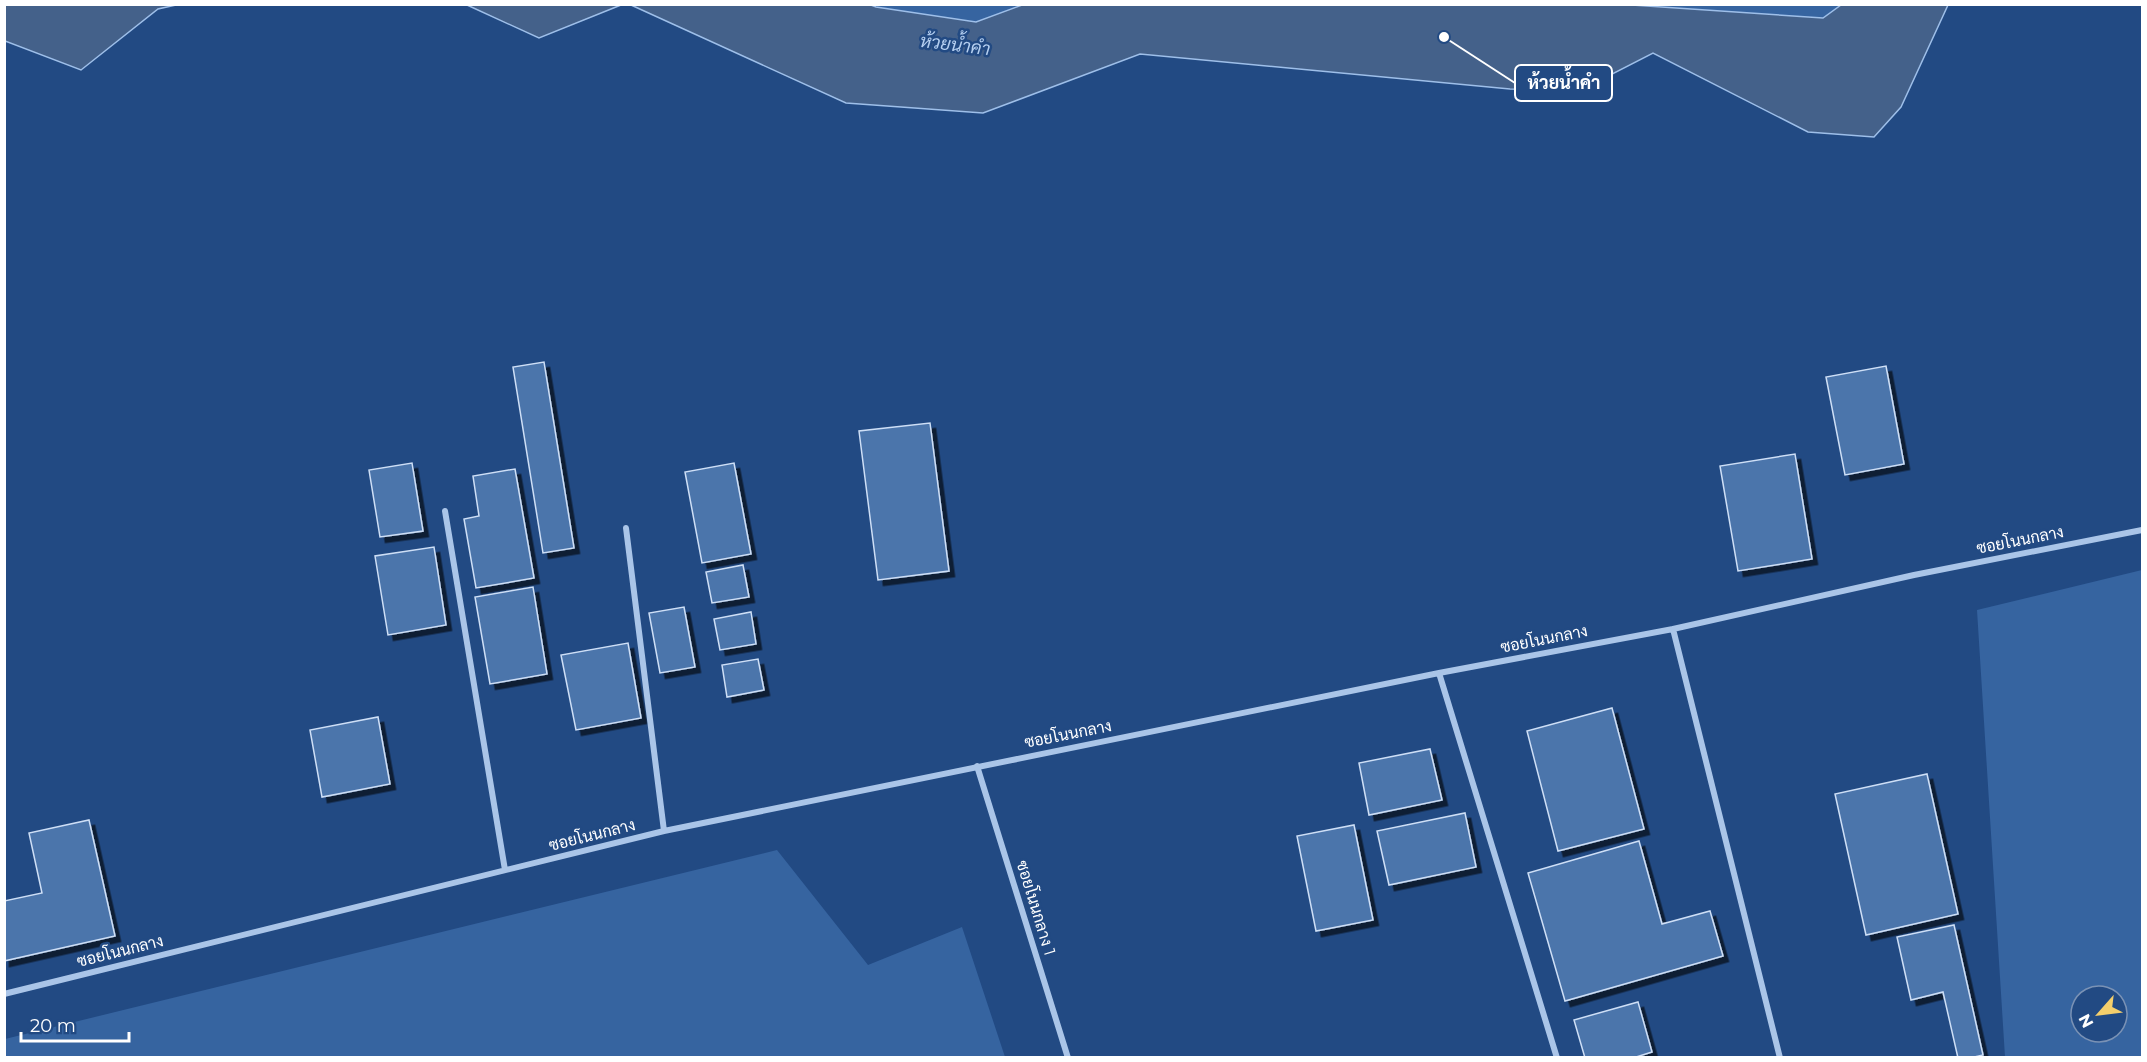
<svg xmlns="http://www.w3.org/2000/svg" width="2147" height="1062" font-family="Montserrat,Sarabun,sans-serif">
<defs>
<filter id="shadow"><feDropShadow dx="5.5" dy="5.5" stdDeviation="0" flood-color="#0009"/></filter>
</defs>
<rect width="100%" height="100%" fill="#224a83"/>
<path fill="#3664a0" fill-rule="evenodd" d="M871 5H1022L977 22 876 7Z
M1617 5H1841L1823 18Z
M2142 570V1057H2005L1977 610ZM2081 996H2117V1032H2081Z
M777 850 868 965 962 927 1005 1057H5V1039Z"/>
<path fill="#44618a" stroke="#9ebfe9" stroke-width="1.5" d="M4 5 5 4 176 5 158 9 81 70 5 41Z
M467 5H621L539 38Z
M1022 5 1617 4 1823 18 1841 5H1948L1901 107 1874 137 1808 132 1653 53 1581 90 1510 89 1140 54 983 113 846 103 631 5H871L876 7 976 22Z"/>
<path fill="#4b74ab" stroke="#cedff6" stroke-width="1.5" filter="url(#shadow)" d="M544 362 574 548 543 553 513 367Z
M1886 366 1904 464 1845 475 1826 377Z
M930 423 949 571 878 580 859 431Z
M1795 454 1812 559 1738 571 1720 466Z
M412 463 423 531 380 537 369 470Z
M734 463 751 554 702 563 685 472Z
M515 469 534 578 476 588 464 519 479 516 473 476Z
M434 547 446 625 388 635 375 556Z
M743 565 749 597 712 603 706 572Z
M533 587 547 674 490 684 475 597Z
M684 607 695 667 660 673 649 613Z
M751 612 756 644 720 650 714 619Z
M628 643 641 718 576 730 561 655Z
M758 659 764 690 727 697 722 665Z
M1612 708 1644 829 1558 851 1527 731Z
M378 717 390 784 322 797 310 730Z
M1430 749 1442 800 1369 815 1359 763Z
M1927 774 1958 914 1866 935 1835 794Z
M1465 813 1476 867 1389 885 1377 831Z
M89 820 115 936 4 961V901L42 893 29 833Z
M1354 825 1373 920 1316 931 1297 836Z
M1639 841 1662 924 1710 911 1723 956 1565 1001 1528 873Z
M1954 925 1983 1055 1970 1058H1958L1943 992 1911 1000 1897 937Z
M1638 1002 1652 1052 1633 1058H1585L1574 1020Z"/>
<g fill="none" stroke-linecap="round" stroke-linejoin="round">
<path stroke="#aac5e8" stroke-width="6" d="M445 511 505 870
M626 528 664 831
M1673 629 1780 1058
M1439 673 1557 1058
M977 766 1068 1058
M4 994 664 831 1439 673 1673 629 1914 575 2142 530"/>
</g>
<g text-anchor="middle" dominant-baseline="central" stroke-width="5" stroke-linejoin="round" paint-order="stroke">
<g font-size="16" fill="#fff" stroke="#224a83">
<text transform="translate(2020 540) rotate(-11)">ซอยโนนกลาง</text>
<text transform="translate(1544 639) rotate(-11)">ซอยโนนกลาง</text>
<text transform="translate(1068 734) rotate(-11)">ซอยโนนกลาง</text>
<text transform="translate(592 835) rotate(-14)">ซอยโนนกลาง</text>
<text transform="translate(1036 908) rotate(73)">ซอยโนนกลาง 1</text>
<text transform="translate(120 951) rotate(-14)">ซอยโนนกลาง</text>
</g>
<g font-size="18" font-style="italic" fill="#b5cff0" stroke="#224a83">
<text transform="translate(955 45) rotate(7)">ห้วยน้ำคำ</text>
</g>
</g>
<path fill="none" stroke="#fff" stroke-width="2" d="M1444 37L1515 83"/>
<circle fill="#fff" stroke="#224a83" stroke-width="2" cx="1444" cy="37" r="6"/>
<rect fill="#224a83" stroke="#fff" stroke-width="2" x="1515" y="65" width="97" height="36" rx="6"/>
<g font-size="18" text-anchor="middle" font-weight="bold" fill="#fff">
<text x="1564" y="89">ห้วยน้ำคำ</text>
</g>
<rect width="2147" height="1062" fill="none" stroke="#ffffff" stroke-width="12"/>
<g transform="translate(2099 1014) rotate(242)"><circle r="28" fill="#224a83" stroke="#7a92b5" stroke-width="1.5"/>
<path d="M0-4.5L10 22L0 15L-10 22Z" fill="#f4cf6c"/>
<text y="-9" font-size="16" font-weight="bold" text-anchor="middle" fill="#ffffff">N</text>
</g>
<path d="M21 1032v9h108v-9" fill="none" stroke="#ffffff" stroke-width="3"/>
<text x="30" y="1032" font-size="18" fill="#ffffff" stroke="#224a83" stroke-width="4.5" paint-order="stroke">20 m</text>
</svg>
